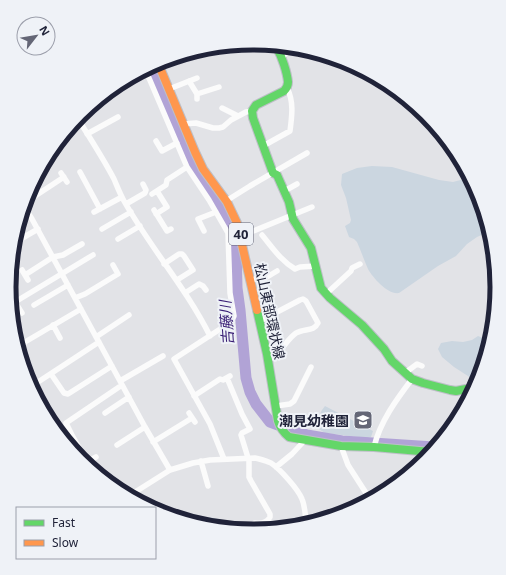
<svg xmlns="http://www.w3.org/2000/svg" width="506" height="575" font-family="'Noto Sans','Noto Sans JP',sans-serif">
<rect width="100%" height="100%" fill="#e2e3e7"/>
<path fill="#cbd6e0" d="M372 166 392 167 439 180 453 182 468 178 479 194 486 233 477 237 467 244 456 256 438 266 399 293C388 295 373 278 368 269 364 260 361 251 357 242L354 239 349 237 345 226 350 223 351 220 346 198 341 185 342 174 357 168Z
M478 336 483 338 484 343 482 348 484 354 479 379H478L471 378 454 367 442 357 438 349 441 343 452 341 463 342 472 340Z
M325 406 373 431 371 437 367 438 325 433C321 431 318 428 315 425V423L322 410Z
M209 517 223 520 227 526 203 522Z"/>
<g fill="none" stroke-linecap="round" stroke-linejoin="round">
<path stroke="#b1a3d6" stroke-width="11" d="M151 68 158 80 193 167 219 206 231 226 234 233 236 244 237 288 240 310 246 378 250 392 256 404 270 422 289 429 307 435 342 441 434 447"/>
<g stroke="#bdbfc7" stroke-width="10">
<path id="fast" d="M277 48C282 57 287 72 288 82 288 86 287 88 284 91L256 105 252 111 253 118 273 173 277 175 289 202 293 219 311 248 321 288 330 298 362 325 384 349 392 361 412 379 423 383 450 390 456 391 466 389 472 390
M257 310 267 354 278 421C280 428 283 432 289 437L341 446 374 447 431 452"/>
</g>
<g stroke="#bdbfc7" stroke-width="10">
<path id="slow" d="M158 63 195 152 203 169 227 202 237 223 257 310"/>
</g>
<path stroke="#fbfbfb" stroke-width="5.5" d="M193 55 194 56
M282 57 289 51
M146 71 187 167 209 200 228 233 230 293 234 316 231 322 174 359 210 424 224 459
M189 81 197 94V99
M169 89 197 78
M197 94 219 87
M222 108 238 116
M78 119C90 138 103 158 114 179 117 186 120 194 124 201 150 247 186 288 210 336
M183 124 196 123 213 128H219L223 127 231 120 246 112 252 111
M87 134 118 117
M156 141 162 151 177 143
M263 146 290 131C292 116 294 101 287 88
M80 172 100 209
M61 173 67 182
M284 190 288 189 297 184
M152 194 166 185 167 180 187 167
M226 201 250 186 307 153
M26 202 64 177
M126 204 145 193 146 190 143 184
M25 208 32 219 145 427 170 470
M154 210 167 231 171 229
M94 212 122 197
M156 214 167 207 157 191
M102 229 131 212
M204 231 198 219 216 212
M262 235C272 247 281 261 295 269L300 267 316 266
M241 236 312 207
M118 239 140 226
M19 240 38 229
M164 264 179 254H182L184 256 193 270 177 280
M22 270 28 280
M25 275 53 257 63 255 82 244
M251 280 267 277 277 271
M185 293 199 284 203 286 206 290
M326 294 351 271 352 268 360 264
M75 298 85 294 118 274 113 265
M34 305 68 285
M22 313 15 302 93 255
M260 321 300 300 303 299 306 301 318 323C314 332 304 328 296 333 286 340 280 355 268 359
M53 325 60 338
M96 337 129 315
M21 348 25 342 81 309
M405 373 417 364 422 366
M51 374 64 393 68 394 112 366
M227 378 242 414 250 429 242 433 241 435 249 461V477L251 481 270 514V517C267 523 262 524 255 523
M120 381 163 356
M35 384 99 342
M194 396 220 379 223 380 230 376
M276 406 290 404 294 401 311 367
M105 413 129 397
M189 413 195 422
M153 442 192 418
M117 445 145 427
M341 446 348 465 366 493 370 497
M374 447C380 422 396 400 412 379
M96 457 89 461C79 450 72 436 66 423L122 385
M201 461 208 486
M276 467 292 454 305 440
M132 494 170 470 193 463 210 460 255 458C261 459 266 461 271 463 280 469 298 489 302 499 305 506 305 514 306 521"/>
<use href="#fast" stroke="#63d668" stroke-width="8"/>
<use href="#slow" stroke="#ff974d" stroke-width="8"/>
</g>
<defs>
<g id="school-square" transform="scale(1)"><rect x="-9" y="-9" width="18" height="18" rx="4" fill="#646676" stroke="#eff2f7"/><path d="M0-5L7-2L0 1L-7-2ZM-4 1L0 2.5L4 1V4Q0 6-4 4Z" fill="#fff"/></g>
</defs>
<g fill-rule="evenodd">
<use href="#school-square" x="363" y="420"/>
</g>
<g text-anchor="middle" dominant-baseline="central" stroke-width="4" stroke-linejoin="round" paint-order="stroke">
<rect fill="#eff2f7" stroke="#5e6172" stroke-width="1" x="229" y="223" width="24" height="22" rx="3"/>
<g font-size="13" font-weight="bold" fill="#202339">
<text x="241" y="234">40</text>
</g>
<g font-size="14" fill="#202339" stroke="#eff2f7">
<text transform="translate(270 311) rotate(78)">松山東部環状線</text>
</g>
<g font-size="14" font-weight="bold" fill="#202339" stroke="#eff2f7" text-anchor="end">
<text x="349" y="420">潮見幼稚園</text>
</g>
<g font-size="15" font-style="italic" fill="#371c73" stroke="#eff2f7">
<text transform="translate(226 323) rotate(-94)">吉藤川</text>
</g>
</g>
<path d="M0 0H506V575H0ZM16 287a237 237 0 1 1 474 0a237 237 0 1 1-474 0Z" fill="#eff2f7" fill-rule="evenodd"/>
<path fill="none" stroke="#202339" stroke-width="5" d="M16 287a237 237 0 1 1 474 0a237 237 0 1 1-474 0Z"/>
<rect x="16" y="507" width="140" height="52" fill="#eff2f7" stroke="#9c9fab"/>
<rect x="24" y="520" width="20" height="6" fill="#63d668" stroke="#9c9fab"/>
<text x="52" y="527" font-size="12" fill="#202339">Fast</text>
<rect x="24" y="540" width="20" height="6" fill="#ff974d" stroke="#9c9fab"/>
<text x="52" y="547" font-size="12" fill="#202339">Slow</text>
<g transform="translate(36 36) rotate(59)"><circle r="19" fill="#eff2f7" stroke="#9c9fab"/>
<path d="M0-3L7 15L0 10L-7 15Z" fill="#646676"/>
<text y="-6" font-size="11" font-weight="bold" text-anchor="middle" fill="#202339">N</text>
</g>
</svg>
